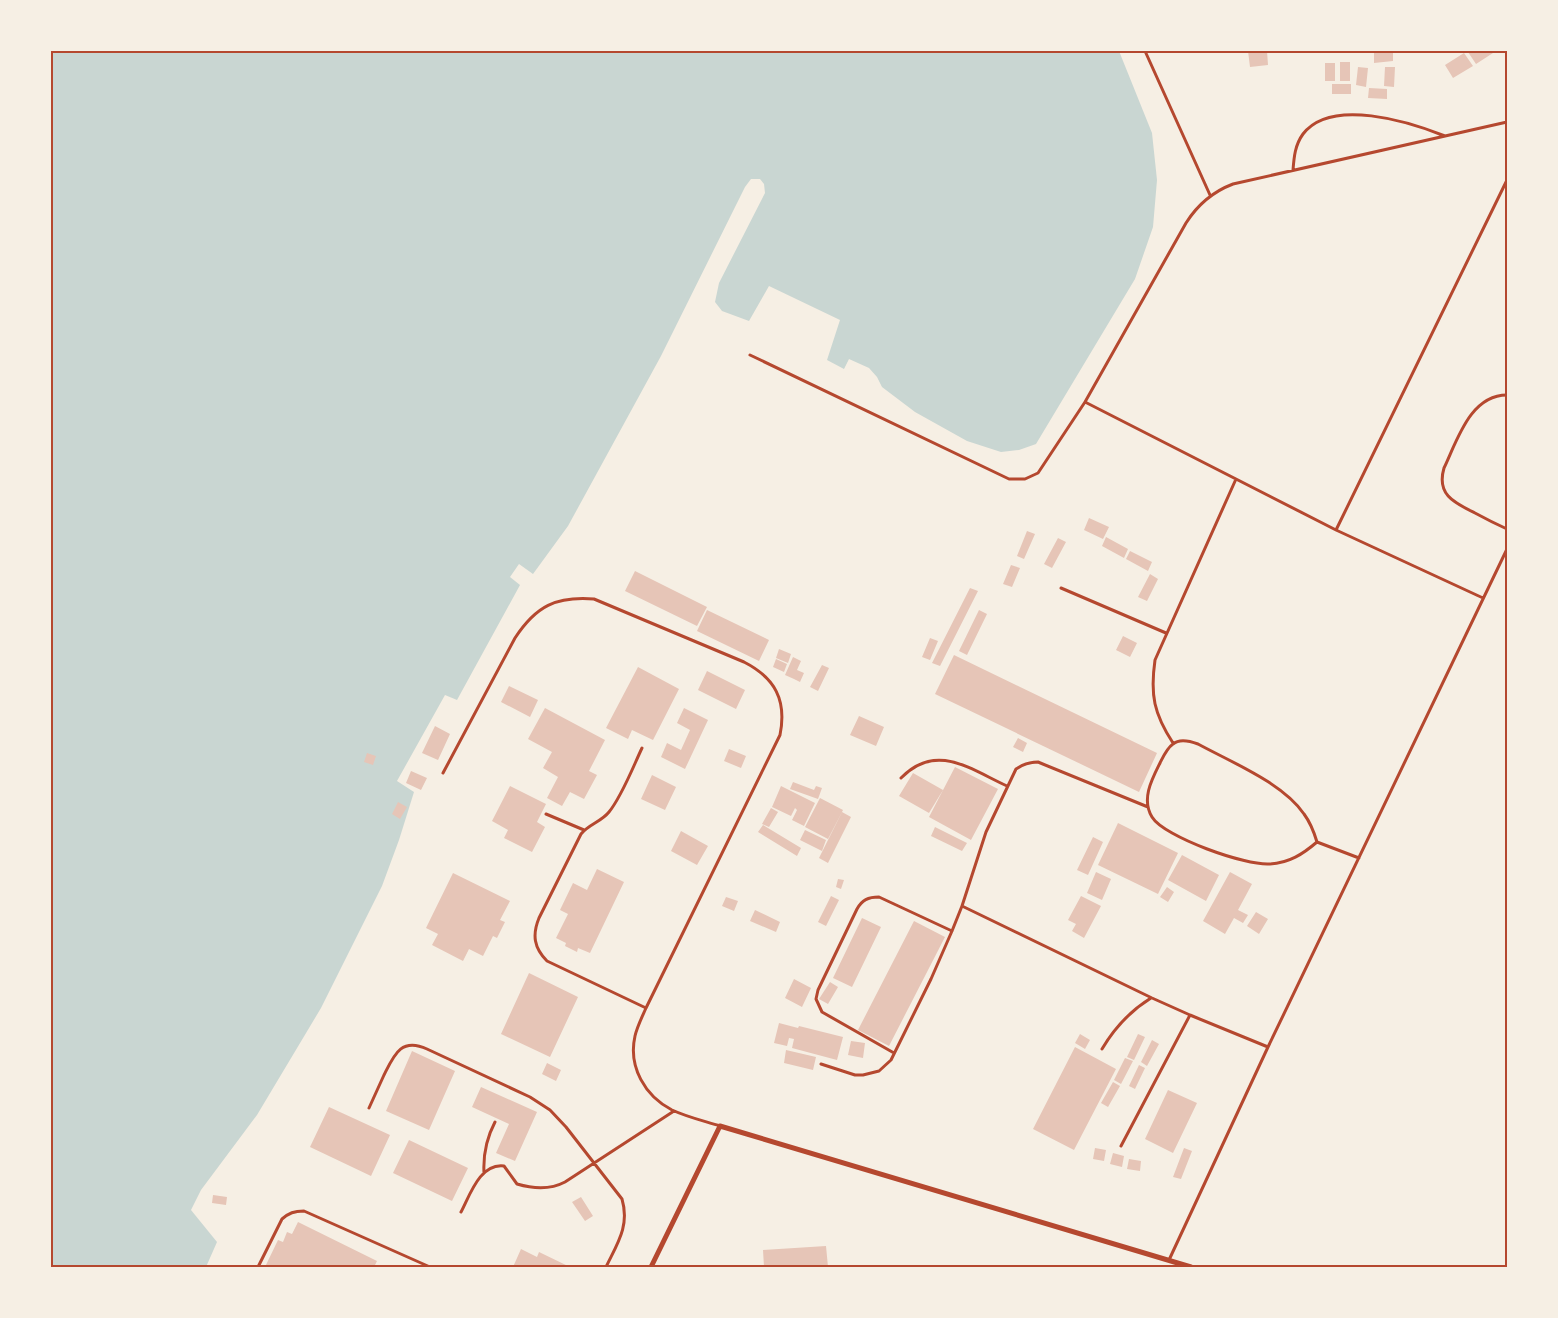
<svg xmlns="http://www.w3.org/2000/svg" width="1558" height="1318" font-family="'IBM Plex Sans',sans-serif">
<rect width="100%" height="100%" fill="#f6efe4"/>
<path fill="#c9d6d2" d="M51 51H1119L1152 133 1157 180 1153 227 1135 279 1036 444 1019 450 1001 452 967 441 915 412 882 387 877 377 869 368 849 359 844 369 827 360 840 320 769 286 749 321 722 311 715 302 719 283 765 193 764 184 760 179H751L745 187 661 356 568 526 533 574 519 564 510 577 520 585 457 700 445 695 397 781 414 792 399 840 382 886 321 1008 257 1115 201 1190 191 1210 217 1242 206 1267H51Z"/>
<path fill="#e6c5b7" d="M1248 51H1267L1268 65 1250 67Z
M1469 51H1492L1493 53 1476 64 1468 52Z
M1393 52V61L1374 63V53Z
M1464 53 1473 66 1453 78 1445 65Z
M1340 62H1350V81H1340Z
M1325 63H1335V81H1325Z
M1358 67 1368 68 1366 87 1356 85Z
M1385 67H1395L1394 87 1384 86Z
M1332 84H1351V94H1332Z
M1369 88 1387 89V99L1368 98Z
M1089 518 1109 527 1103 539 1084 530Z
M1027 531 1035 534 1024 559 1017 556Z
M1106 537 1128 549 1124 558 1102 546Z
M1058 538 1066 542 1052 568 1044 564Z
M1130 551 1152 562 1148 571 1126 559Z
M1011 565 1020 568 1012 587 1003 584Z
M635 571 707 607 697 626 625 591Z
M1150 574 1158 579 1147 601 1138 597Z
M970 588 978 591 940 666 932 663Z
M707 610 769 640 759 661 697 631Z
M979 610 987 614 967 655 959 651Z
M1123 636 1137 643 1130 657 1116 650Z
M930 638 938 641 930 660 922 657Z
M779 649 791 654 788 663 776 658Z
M954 655 1157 753 1139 792 935 694Z
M793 657 801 661 797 670 804 673 800 682 794 679 797 673 794 679 785 675Z
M776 659 787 664 784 672 773 667Z
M822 665 829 668 818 691 810 687Z
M638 667 679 689 653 740 632 730 628 739 606 728Z
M707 671 745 690 736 709 698 690Z
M509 686 538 700 530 717 501 702Z
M545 708 605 740 589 771 597 775 584 799 570 792 562 806 547 798 558 777 543 768 552 752 528 739Z
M684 708 708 720 685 769 661 757 667 743 681 750 690 730 677 723Z
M859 716 884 727 876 746 850 735Z
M435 726 450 734 438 760 422 753Z
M1018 738 1027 743 1023 752 1013 747Z
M729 749 746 756 741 768 724 761Z
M367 753 376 756 373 765 364 762Z
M955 767 998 789 971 840 929 817Z
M411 771 427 778 421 790 406 783Z
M913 773 943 790 929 813 899 796Z
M652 775 676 787 665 810 641 799Z
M793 782 814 790 816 786 822 788 818 799 790 789Z
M510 786 546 804 537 822 545 827 532 852 504 838 508 830 492 821Z
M781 786 815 803 804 826 792 820 797 810 795 808 791 816 772 807Z
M820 798 843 810 828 839 805 827Z
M398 802 407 807 400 819 392 814Z
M771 808 778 812 769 827 762 824Z
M842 812 851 817 828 863 819 858Z
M1118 823 1178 853 1158 894 1098 865Z
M763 825 801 848 797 856 758 832Z
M935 827 967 843 962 851 931 836Z
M805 830 826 840 822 851 800 840Z
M681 831 708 846 697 865 671 851Z
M1093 837 1103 842 1088 875 1077 870Z
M1182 855 1219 875 1206 901 1168 880Z
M597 869 624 882 590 953 578 948 577 952 565 946 566 943 556 938 568 914 560 910 573 883 587 890Z
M1096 872 1111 879 1102 900 1087 893Z
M1230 872 1252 884 1238 910 1248 915 1243 923 1234 918 1225 934 1203 921Z
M453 873 510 901 500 920 505 922 497 938 493 936 483 956 469 949 463 961 432 945 438 934 426 928Z
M838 879 844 880 841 889 836 887Z
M1167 887 1174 892 1168 902 1160 897Z
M831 896 839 900 826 926 818 922Z
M1081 896 1101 906 1084 938 1072 931 1076 924 1068 920Z
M726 897 738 901 734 911 722 906Z
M755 910 780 922 776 932 750 921Z
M1256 912 1268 919 1259 934 1247 926Z
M862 918 881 927 852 987 833 978Z
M914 921 945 937 889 1046 858 1030Z
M529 973 578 997 550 1057 501 1034Z
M794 979 811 988 802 1007 785 998Z
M830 982 838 987 828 1004 819 999Z
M779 1023 798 1028 799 1026 843 1037 837 1060 792 1048 794 1039 789 1038 787 1046 774 1043Z
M1080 1034 1090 1040 1085 1049 1075 1043Z
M1138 1034 1145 1037 1134 1060 1127 1057Z
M1152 1040 1159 1044 1147 1066 1141 1062Z
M851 1041 865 1043 863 1058 848 1055Z
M1075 1047 1116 1069 1074 1150 1033 1129Z
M786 1050 816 1057 813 1070 784 1063Z
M412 1051 455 1071 429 1130 386 1111Z
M1125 1058 1133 1061 1121 1084 1114 1080Z
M547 1063 561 1070 556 1081 542 1074Z
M1139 1065 1145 1068 1135 1089 1129 1086Z
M1113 1082 1120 1086 1108 1107 1101 1103Z
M481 1087 537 1112 515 1161 496 1153 509 1124 472 1107Z
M1168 1090 1197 1103 1173 1153 1145 1139Z
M329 1107 390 1135 371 1176 310 1147Z
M409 1140 468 1168 452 1201 393 1173Z
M1095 1148 1106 1150 1104 1161 1093 1159Z
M1184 1148 1192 1151 1181 1179 1173 1177Z
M1113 1153 1124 1156 1122 1167 1110 1164Z
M1129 1159 1141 1161 1140 1171 1127 1169Z
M213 1195 227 1197 226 1205 212 1203Z
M581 1197 593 1216 585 1221 572 1202Z
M298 1222 377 1261 374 1267H265L278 1240 283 1242 287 1232 292 1234Z
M826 1246 828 1267H764L763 1250Z
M521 1249 537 1257 539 1252 570 1267H513Z"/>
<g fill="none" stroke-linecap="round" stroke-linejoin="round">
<path stroke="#b5482f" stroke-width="3" d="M1145 51 1210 195
M1293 170C1294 157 1295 145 1303 134 1331 97 1410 122 1445 136
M750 355 1009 479H1025L1038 473 1085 402 1186 223C1198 204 1212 192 1233 184L1507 122
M1507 395C1470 395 1457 441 1444 468 1436 495 1455 503 1475 513 1486 519 1496 524 1507 529
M1085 402 1336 530 1483 598
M1336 530 1507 180
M1061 588 1166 633
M1173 743C1154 714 1150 695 1155 660L1236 479
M642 748C633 767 622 796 609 812 601 822 589 824 581 834L539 918C532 935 534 948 547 961L646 1008
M443 773 515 638C536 606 556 596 594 599L744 662C775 678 787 700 780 735L646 1008C642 1017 637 1027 635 1036 628 1067 645 1096 672 1110 687 1117 704 1121 720 1126
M901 778C936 742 970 769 1007 786
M546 814 584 830
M1317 842C1303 854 1289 863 1270 864 1246 866 1164 837 1152 817 1141 799 1152 779 1160 763 1163 757 1167 748 1173 744 1180 738 1190 741 1198 744 1231 762 1283 783 1304 814 1310 822 1314 832 1317 842L1359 858
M962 906 1152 998 1190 1015 1268 1047
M1102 1049C1115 1027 1130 1011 1151 998
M894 1053 822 1012 816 999 818 990 857 909C862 900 868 897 879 897L952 931
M821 1064 855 1075H863L879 1071 891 1060 931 979 952 931 962 906 986 832 1016 769C1023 764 1029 762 1038 762L1148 807
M369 1108C374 1097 379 1086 384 1075 394 1055 401 1037 427 1049L530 1097 550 1110 566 1127 622 1199C630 1226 617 1244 606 1267
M1121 1146 1190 1015
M484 1173C483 1154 486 1139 495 1122
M461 1212C470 1195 480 1163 504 1166L517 1184C534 1189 550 1190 565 1182L674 1111
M1169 1260 1268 1047 1507 549
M258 1267 282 1219C289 1213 294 1211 304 1211L430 1267"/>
<path stroke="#b5482f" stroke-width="5" d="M651 1267 720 1126 1191 1267"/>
</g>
<rect width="1558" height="1318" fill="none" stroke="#f6efe4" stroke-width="105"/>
<rect x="52" y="52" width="1454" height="1214" fill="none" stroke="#b5482f" stroke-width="2"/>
</svg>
